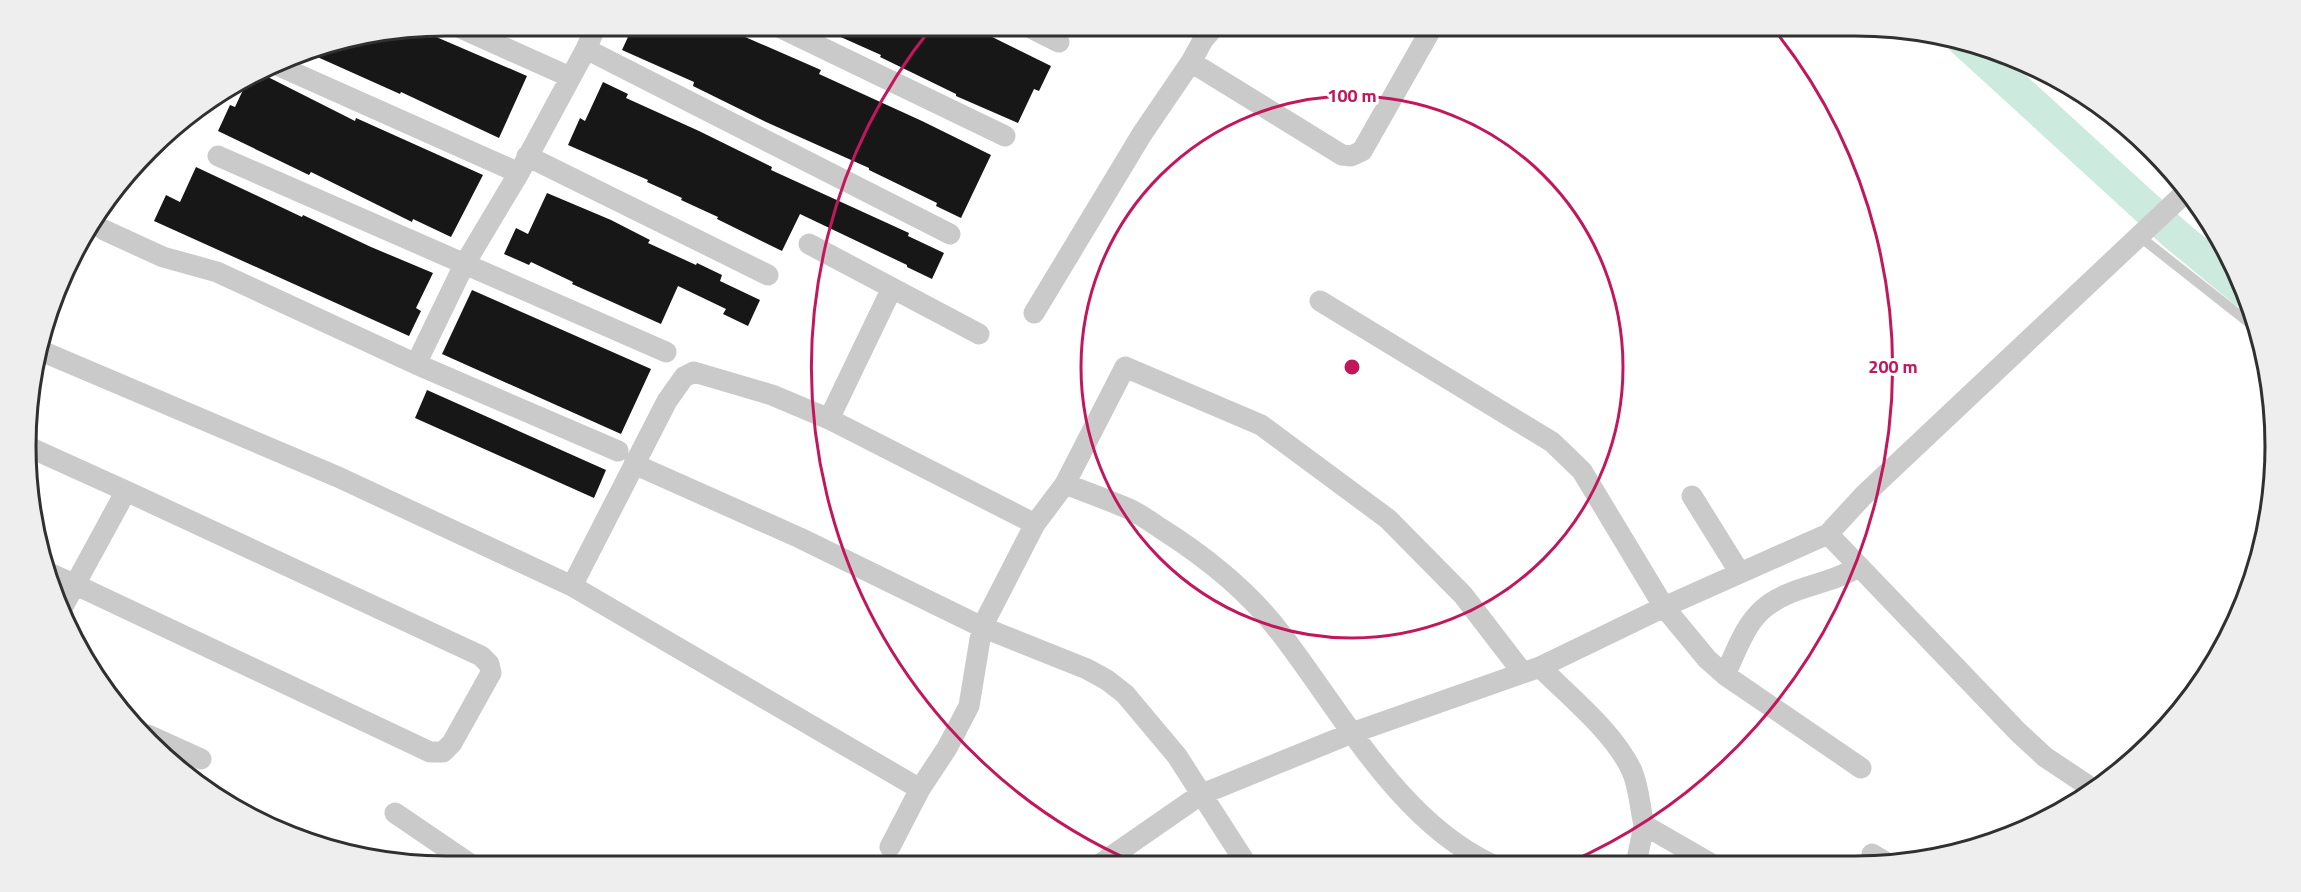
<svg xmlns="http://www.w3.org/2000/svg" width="2301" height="892" font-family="'Titillium Web',sans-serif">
<rect width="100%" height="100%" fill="#fff"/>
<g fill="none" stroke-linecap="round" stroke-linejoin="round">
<path stroke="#cceade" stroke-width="33" d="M1963 40 2176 235 2244 291"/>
</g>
<path fill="#171717" d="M633 26H720L821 70 819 74 922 121 991 155 961 218 936 206 937 203 869 170V168L766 122 693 86 694 82 622 50Z
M816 26H970L1051 66 1039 91 1034 89 1018 123 956 96V94L880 57 881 55Z
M420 30 527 76 499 138 401 92 400 94 304 51 311 48Z
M258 72 355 121 356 118 483 175 451 237 413 219 412 222 311 172 309 175 218 131 230 105 235 107 250 75Z
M603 82 628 94 626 98 699 131 772 167 771 170 909 233 908 236 944 253 932 279 907 267V265L800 214 782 251 717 219 718 217 681 200 682 198 647 182 648 180 568 145 580 118 585 121Z
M196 167 302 217 303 215 371 247 433 273 416 308 421 311 409 336 154 221 166 195 180 202Z
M547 193 611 220 650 240 648 243 696 265 697 263 722 275 720 281 760 300 748 326 723 314 726 309 678 286 661 324 572 284 573 282 531 262 529 265 504 254 516 228 528 234Z
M472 290 651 369 621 434 442 354Z
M427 390 606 470 594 498 415 418Z"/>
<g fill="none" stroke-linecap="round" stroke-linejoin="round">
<path stroke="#cacaca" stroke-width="10" d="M2139 236 2257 329"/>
<path stroke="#cacaca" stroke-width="21" d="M456 26 570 77
M777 26 1005 136
M1027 26 1059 42
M1215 26 1203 40 1191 62 1342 155 1351 156 1362 151 1433 26
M586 49 950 234
M279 66 519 173
M218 156 666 352
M527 156 768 275
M104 230 163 257 217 272 416 364 618 451
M809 244 979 334
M1320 301 1552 442 1582 471 1664 607 1707 659 1725 675 1861 768
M1034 313 1142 134 1191 62
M39 350 338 477 572 586 920 789
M416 364 464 265 519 173 586 49 596 26
M829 419 892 288
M31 448 126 491
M634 464 800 538 982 627 1087 669 1107 680 1125 694 1177 756 1247 865
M1065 484C1086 492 1108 500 1129 509 1140 514 1150 521 1160 528 1206 557 1249 591 1282 635 1342 713 1399 821 1491 864
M1692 496 1740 573
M1828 534 2018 732 2045 757 2087 785
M47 572 76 585 430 752H443L452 743 491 673 489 664 481 656 126 491 60 612
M572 586 667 401 684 377 694 372 772 395 829 419 1035 524
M1540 667C1570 697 1614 732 1632 771 1639 787 1640 808 1644 825L1710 863
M1725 675C1735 654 1744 626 1762 610 1789 585 1830 586 1859 566
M148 735 201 759
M395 813 473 866
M890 847 920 789 947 748 969 706 982 627 1035 524 1065 484 1125 367 1261 425 1388 519 1463 595 1523 673
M1872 854 1887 863
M1636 864 1644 825
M1099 865 1200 795 1352 733 1540 667 1664 607 1828 534 1863 496 2187 191"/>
</g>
<g fill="none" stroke="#c2185b" stroke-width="3">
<circle cx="1352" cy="367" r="271"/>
<path d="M1136 863A541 541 0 0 1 932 27M1772 27A541 541 0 0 1 1568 863"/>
</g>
<path d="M0 0H2301V892H0ZM446 36H1855A410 410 0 0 1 2265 446V446A410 410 0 0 1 1855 856H446A410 410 0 0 1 36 446V446A410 410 0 0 1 446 36Z" fill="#eee" fill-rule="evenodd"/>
<path fill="none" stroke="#303030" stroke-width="3" d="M446 36H1855A410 410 0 0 1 2265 446V446A410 410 0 0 1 1855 856H446A410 410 0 0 1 36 446V446A410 410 0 0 1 446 36Z"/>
<circle cx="1352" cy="367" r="9" fill="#c2185b" stroke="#fff" stroke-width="3"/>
<g font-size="18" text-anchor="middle" font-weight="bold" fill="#c2185b" stroke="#fff" stroke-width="6" stroke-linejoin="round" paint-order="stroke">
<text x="1352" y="102">100 m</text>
<text x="1893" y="373">200 m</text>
</g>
</svg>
